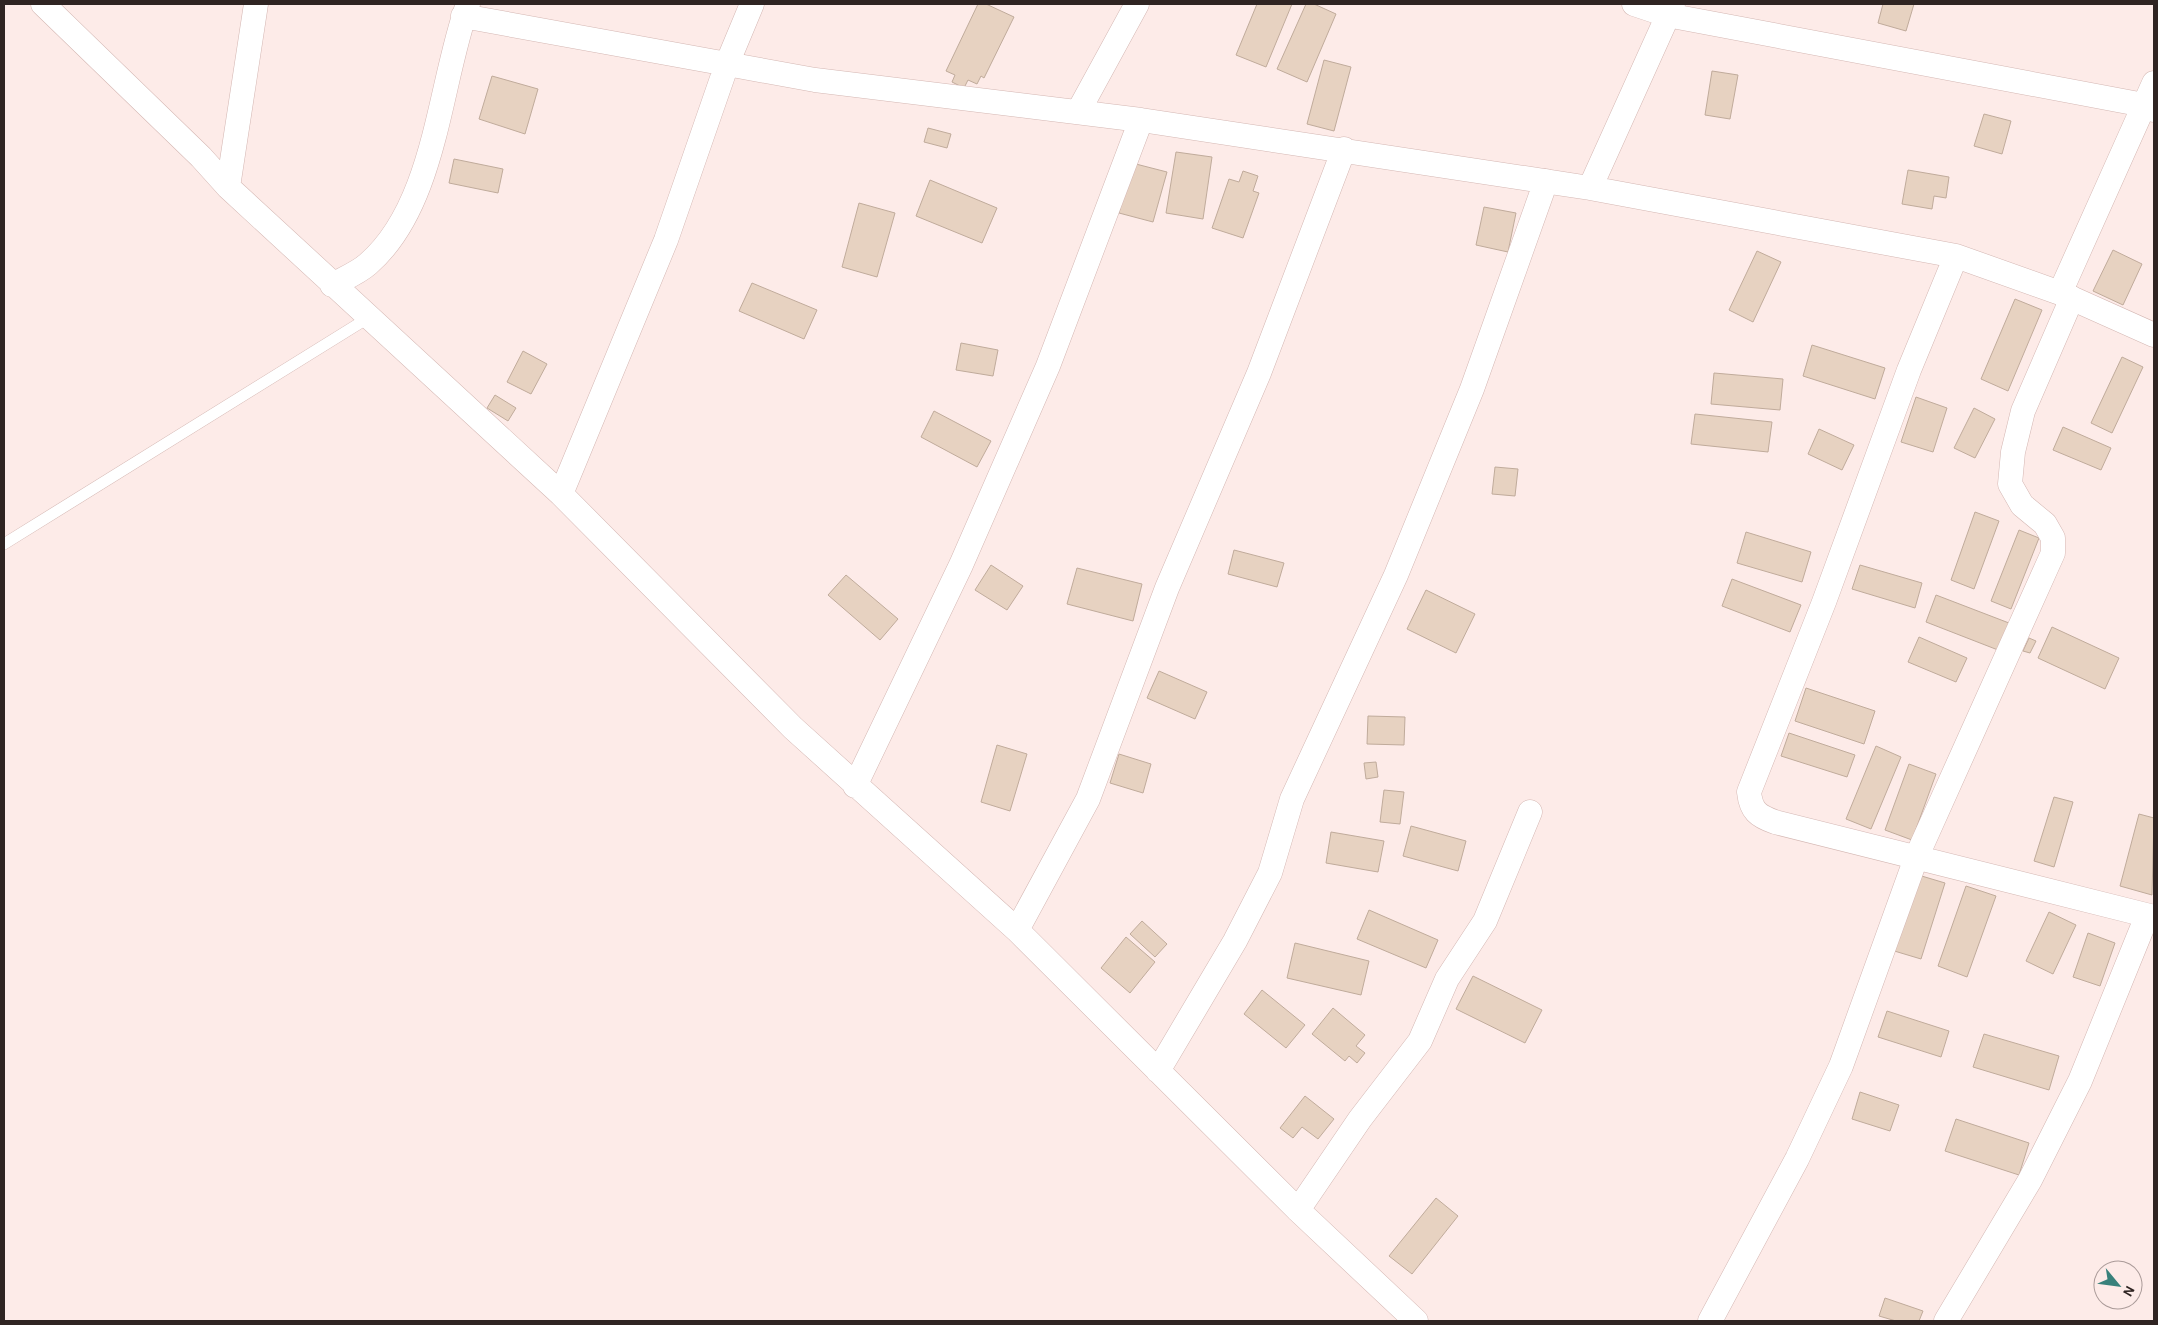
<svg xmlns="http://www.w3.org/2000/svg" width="2158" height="1325" font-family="'Alegreya Sans',sans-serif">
<rect width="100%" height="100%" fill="#fdebe8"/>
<path fill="#e7d2c1" stroke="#c0ab9b" d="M978 4H986L1014 17 984 78 981 76 977 84 968 80 964 88 952 82 955 75 946 71Z
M1257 4H1292L1266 67 1236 55Z
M1306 4H1314L1336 14 1307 82 1277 69Z
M1883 4H1914L1906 31 1878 23Z
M1324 60 1351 67 1334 131 1307 124Z
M1712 71 1738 75 1730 119 1705 115Z
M492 76 538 89 525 134 479 119Z
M1984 114 2011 121 2002 154 1974 146Z
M928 128 951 134 947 148 924 142Z
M1176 152 1212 157 1203 219 1166 213Z
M454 159 503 169 498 193 449 183Z
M1132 163 1167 172 1153 222 1119 213Z
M1908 170 1949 177 1946 198 1934 196 1932 209 1902 204Z
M1243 171 1258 176 1253 191 1259 193 1243 238 1212 228 1229 179 1239 182Z
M930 180 997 208 982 243 916 216Z
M859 203 895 213 877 277 842 267Z
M1484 207 1516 213 1508 252 1476 245Z
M2113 250 2142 264 2123 305 2093 291Z
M1757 251 1781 262 1753 322 1729 310Z
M752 283 817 310 804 339 739 311Z
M2015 299 2042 310 2008 391 1981 379Z
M961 343 998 350 993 376 956 370Z
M1812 345 1885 368 1875 399 1803 376Z
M523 351 547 364 531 394 507 382Z
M2122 357 2143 367 2112 433 2091 423Z
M1714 373 1783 379 1780 410 1711 404Z
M495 395 516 408 508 421 487 408Z
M1916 397 1947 408 1933 452 1901 442Z
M1974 408 1995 419 1975 458 1954 448Z
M934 411 991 441 977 467 921 437Z
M1695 414 1772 422 1768 452 1691 444Z
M2063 427 2111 448 2101 470 2053 450Z
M1819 429 1854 445 1842 470 1808 454Z
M1495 467 1518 469 1515 496 1492 494Z
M1975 512 1999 521 1974 589 1951 580Z
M2019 530 2039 538 2011 609 1991 601Z
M1746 532 1811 552 1802 582 1737 563Z
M1234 550 1284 563 1277 587 1228 574Z
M991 565 1023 586 1007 610 975 590Z
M1860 565 1922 583 1915 608 1852 589Z
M1077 568 1142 584 1133 621 1067 604Z
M846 575 898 619 880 640 828 595Z
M1732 579 1801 605 1790 632 1722 606Z
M1426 590 1475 614 1456 653 1407 629Z
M1936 595 2009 623 1998 650 1926 622Z
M2052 627 2119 658 2105 689 2038 658Z
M1919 637 1967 658 1956 682 1908 662Z
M2029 638 2036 641 2030 653 2023 651Z
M1159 671 1207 692 1195 719 1147 698Z
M1806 688 1875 711 1864 744 1795 721Z
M1368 716 1405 717 1404 745 1367 744Z
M1789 733 1855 755 1847 777 1781 756Z
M997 745 1027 754 1010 811 981 802Z
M1876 746 1901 757 1871 829 1846 819Z
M1119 754 1151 764 1143 793 1110 783Z
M1376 762 1378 777 1366 779 1364 763Z
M1909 764 1936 774 1912 840 1885 830Z
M1384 790 1404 792 1400 824 1380 822Z
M2054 797 2073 802 2054 867 2034 861Z
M2139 814 2154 818 2152 895 2120 886Z
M1411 826 1466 841 1458 871 1403 856Z
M1331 832 1384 841 1378 872 1326 863Z
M1915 874 1945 883 1921 959 1891 950Z
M1966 886 1996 896 1967 977 1938 966Z
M1369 910 1438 940 1426 968 1357 939Z
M2049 912 2076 925 2053 974 2026 961Z
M1142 921 1167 944 1155 957 1130 934Z
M2088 933 2115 943 2100 986 2073 977Z
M1126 937 1155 962 1130 993 1101 968Z
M1295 943 1369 961 1361 995 1287 978Z
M1473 976 1542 1010 1525 1043 1456 1009Z
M1262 990 1305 1025 1286 1048 1244 1014Z
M1333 1008 1365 1035 1356 1046 1365 1053 1357 1063 1349 1056 1345 1061 1312 1034Z
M1887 1011 1949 1031 1941 1057 1878 1037Z
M1984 1034 2059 1056 2049 1090 1973 1067Z
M1860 1092 1899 1105 1890 1131 1852 1119Z
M1305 1096 1334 1119 1318 1139 1302 1127 1293 1138 1280 1128Z
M1956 1119 2029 1143 2019 1175 1945 1151Z
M1436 1198 1458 1216 1412 1274 1389 1256Z
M1885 1298 1923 1311 1919 1321H1896L1879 1316Z"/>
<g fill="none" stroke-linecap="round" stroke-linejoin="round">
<g stroke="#d4b7b3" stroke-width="12">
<path id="lane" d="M4 544 368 318"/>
</g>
<g stroke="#d4b7b3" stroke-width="25">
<path id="street" d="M43 4 201 157 228 187 561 494 793 728 1017 930 1298 1210 1416 1321
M1634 4 1667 15 2144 105 2154 110
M463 16 727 64 752 4
M1078 112 1137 4
M228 187 256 4
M1590 188 1956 256 2060 293 2154 335
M1956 256 1909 370 1824 602 1749 792C1751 811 1758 816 1775 822L2154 917
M332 285C343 279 358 273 368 264 436 205 439 84 468 4
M2060 293 2154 83
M561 494 666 240 727 64 815 80 1141 120 1590 188 1673 4
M855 786 961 565 1048 366 1141 120
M1017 930 1088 799 1167 588 1259 373 1344 149
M1158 1071 1235 941 1270 873 1292 799 1396 575 1472 389 1546 181
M1298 1210 1360 1119 1420 1041 1447 979 1485 921 1530 812
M1710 1321 1797 1159 1841 1066 1916 858 2053 553V538L2045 524 2022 505 2010 484 2013 452 2023 411 2072 298
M1946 1321 2030 1180 2080 1081 2147 916"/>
</g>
<use href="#lane" stroke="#fff" stroke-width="11"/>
<use href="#street" stroke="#fff" stroke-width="24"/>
</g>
<rect width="2158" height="1325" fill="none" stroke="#2f2422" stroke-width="10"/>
<g transform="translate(2118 1285) rotate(119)"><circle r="24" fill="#fdebe8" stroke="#ab9b99"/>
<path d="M0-4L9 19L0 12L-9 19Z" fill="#39817b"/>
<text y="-8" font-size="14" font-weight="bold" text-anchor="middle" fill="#2f2422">N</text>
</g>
</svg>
